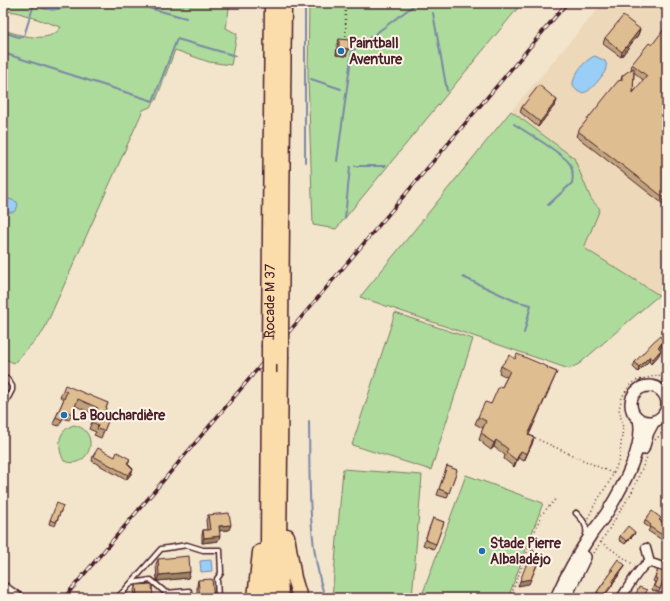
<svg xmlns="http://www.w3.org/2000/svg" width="670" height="601" font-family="Pangolin,sans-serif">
<rect width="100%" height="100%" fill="#f3e4cc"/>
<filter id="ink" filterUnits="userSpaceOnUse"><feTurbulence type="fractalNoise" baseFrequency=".025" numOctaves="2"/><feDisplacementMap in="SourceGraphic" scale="8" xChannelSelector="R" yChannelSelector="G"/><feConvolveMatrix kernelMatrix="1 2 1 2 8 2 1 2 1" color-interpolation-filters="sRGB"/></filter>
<g filter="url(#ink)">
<path fill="#edd8ba" d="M603 3H667V299L584 248 600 209 591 199 574 158 511 111Z"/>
<path fill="#addb9b" stroke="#7c7d63" d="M3 3H32L44 9 53 10 65 8 71 3H230L226 28 237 34 231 65 209 62 175 50 156 100 150 107 143 110 43 332 14 363 3 358V304L5 299 3 298V30C20 35 49 45 61 27L16 12 3 11Z
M309 3H522L336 229 313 225 308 77Z
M511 111 574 158 591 199 600 209 584 248 659 295 579 364 569 369 360 297Z
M395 313 473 339 431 470 352 445Z
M74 425C102 431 90 471 64 461 57 447 57 430 74 425Z
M343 469 422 475 412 598H332Z
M466 475 543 503 508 598H421Z"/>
<path fill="#99cef7" stroke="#7988a5" d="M32 3 55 5 62 3H71C59 13 45 11 32 3Z
M595 56 605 61C606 64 607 64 606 67 606 72 601 77 598 81 591 89 582 100 573 86 572 76 585 59 595 56Z
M9 199 17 202 18 206 14 212H7L3 209V201Z
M211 560 212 571 201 572 200 561Z"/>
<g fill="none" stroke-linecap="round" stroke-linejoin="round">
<path stroke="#7988a5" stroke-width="2" d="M151 3 149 8 186 18
M498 4 515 5 524 3
M433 13 447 91
M3 32 19 37 24 36 34 4
M3 53 153 101 177 39 236 56
M311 79 341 89
M514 124C527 133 563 153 570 164 573 169 573 177 572 183L548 205
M337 161 352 51 417 3
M305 162V3
M355 166H385
M345 218 350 167
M463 277 515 301 531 305 524 333
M3 296 7 298
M309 421C310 480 307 541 325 598"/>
<g stroke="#4a1f2b" stroke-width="7">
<path id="lane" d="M3 378 7 379 12 386V390L3 407
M576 513C582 519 588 525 586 535
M131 583 161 549 187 545 203 550H220L221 573 217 579 218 598
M117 598 124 591
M124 598V591L131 583 151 580 166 593 189 591 190 598"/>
</g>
<g stroke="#4a1f2b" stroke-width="11">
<path id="street" d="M667 401V402
M662 416 667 415
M646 548 650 563
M621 598C626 591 641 564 649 563 655 563 662 567 667 569"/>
</g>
<g stroke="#4a1f2b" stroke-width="14">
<path id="secondary" d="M631 404a18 18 0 1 1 36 0a18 18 0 1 1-36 0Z
M643 449 648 432 654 421
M3 588 17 598
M556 598C566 575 578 554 592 533 597 526 603 519 608 511 622 488 645 446 639 419
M565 598 585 557"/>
</g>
<g stroke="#4a1f2b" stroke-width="17">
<g id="highway">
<path d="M281 331 284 3"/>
<path id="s1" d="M269 345 272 3"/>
<path d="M281 359 279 548 281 598"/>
<path d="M269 373 268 548 269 598"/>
<path d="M287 536 294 578 300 598"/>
<path d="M255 598 260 552"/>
</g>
</g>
<path stroke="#4a1f2b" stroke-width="1.5" stroke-dasharray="1 3" stroke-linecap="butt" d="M345 3 346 38
M535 438 614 474
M655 440 667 428
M588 518 595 504 611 479 619 460 623 428 619 409 622 397 630 385 635 381 658 375 667 384
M601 542 634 565
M594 553 632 492 647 457
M510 598 541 515 556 499"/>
<use href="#lane" stroke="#fcf5e5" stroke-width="4"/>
<use href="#street" stroke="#fcf5e5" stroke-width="8"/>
<use href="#secondary" stroke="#fcf5e5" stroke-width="11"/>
<use href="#highway" stroke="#faddab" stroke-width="14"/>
<g stroke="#4a1f2b" stroke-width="3.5">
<path id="rail" d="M64 598 567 3"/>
</g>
<use href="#rail" stroke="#fcf5e5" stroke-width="2" stroke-dasharray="6" stroke-linecap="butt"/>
<g stroke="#4a1f2b" stroke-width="17" stroke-linecap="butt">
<path id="highway-bridge" d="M281 359V331
M269 373V345"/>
</g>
<use href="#highway-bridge" stroke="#faddab" stroke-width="14"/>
</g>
<path fill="#bfa37c" stroke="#4a1f2b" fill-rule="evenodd" d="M640 29 638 35 621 57 603 44 605 38Z
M667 32V207L576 136 578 131 621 80 622 76 631 70 632 64 652 45ZM634 72 643 80 633 93Z
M339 39 349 49 346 56 336 55 337 46Z
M557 100 555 105 538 127 520 112 522 107Z
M664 341 662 346 660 349 659 355 651 364 649 361 638 372 633 367 635 362Z
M515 359 548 367 547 368 557 372 554 379 529 435 534 437 532 444 524 461 518 458 514 467 504 459 505 455 494 447 491 450 483 444V442L479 440 483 428 475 424 478 417 491 404 502 387 507 377 499 373 501 366Z
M63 390 108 403 102 418 108 421 101 438 94 435 96 432 89 429 95 415 76 406 69 420 63 418 59 426 53 424 64 399 60 397Z
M667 434V444L664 441 666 436Z
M93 456 115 457 130 459 128 464 133 469 131 474 126 480 92 461Z
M447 466 457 470 447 498 437 495Z
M667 483V493L663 490 664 487Z
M63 506 55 526 49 524 50 520Z
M208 515 229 530H220L218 541 202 543V535L203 530H207L206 520Z
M433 518 444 522 434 549 423 545Z
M645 520H660L667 525V543L648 531 650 528 644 524Z
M634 535 625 544 619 540 620 536Z
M158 559 190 572 188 578 157 581 156 564Z
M625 565 624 568 613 583 612 586 603 598H599L596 595 597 592 610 573 611 569Z
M658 570 666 573 659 592 652 590 655 582 653 581Z
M198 580 214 598H197V585Z
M136 585 153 598H135L134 590Z"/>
<path fill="#9b8465" stroke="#4a1f2b" d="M640 29 638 35 621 57 622 52Z
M339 48 349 49 346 56 336 55Z
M557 100 555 105 538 127 540 122Z
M664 341 662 346 656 353 658 347Z
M661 350 659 355 651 364 653 359Z
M650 356 649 361 638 372 639 367Z
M534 437 532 444 524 461 527 454Z
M496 440 494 447 491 450 494 443Z
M521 451 518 458 514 467 516 460Z
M133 469 131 474 126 480 128 475Z
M231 525 229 530 218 531 219 526Z
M635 532 634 535 625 544 627 541Z
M220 536 218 541 202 543 204 538Z
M538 563 529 584 518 586 520 581Z
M625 565 624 568 611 586 612 582Z
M190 572 188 578 157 581 159 575Z"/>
<path fill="#debd90" stroke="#4a1f2b" d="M623 16 640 29 622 52 605 38Z
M664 29 667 32V200L578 131 618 81 622 80V76L627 72 634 68 633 93 647 76 632 64 649 43 652 45Z
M339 39 349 40V49L339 48Z
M539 85 557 100 540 122 522 107Z
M660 336 664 341 658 347 661 350 653 359 650 356 639 367 635 362 653 342Z
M517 354 548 367 547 368 557 372 528 435 534 437 527 454 521 451 516 460 506 452 508 449 496 440 494 443 485 437 486 436 481 433 486 421 478 417 485 402 491 404 499 386 502 387 510 371 501 366 510 355 515 359Z
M65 385 108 403 102 418 108 421 104 431 97 429 98 425 92 422 98 408 78 399 72 414 66 411 62 420 56 417 67 392 63 390Z
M98 448 115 457 117 452 130 459 127 463 133 469 128 475 93 456Z
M447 466 457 470 449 493 439 489Z
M667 483V490L664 487Z
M57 503 63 506 56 522 50 520Z
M652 511 661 518 659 520 667 525V538L650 527 651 525 645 520Z
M229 513 231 525 219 526 220 536 204 538 203 530H210L208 515Z
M433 518 444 522 436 544 425 540Z
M628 526 635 532 627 541 620 536Z
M532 549 540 557 531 579 520 581Z
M189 556 190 572 159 575 158 559Z
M618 559 625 565 612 582 613 583 603 596 597 592 613 570 611 569Z
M658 570 666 573 660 589 654 586 657 579 655 578Z
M212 579 214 598H200L198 580Z
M152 584 153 598H137L136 585Z
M639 587 647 590 644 598H637L638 597 635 596Z"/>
</g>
<g fill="#1f6fb2" stroke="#fcf5e5" stroke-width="1.5">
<circle cx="341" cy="51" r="4"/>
<circle cx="64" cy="415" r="4"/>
<circle cx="482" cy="551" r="4"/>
</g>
<g text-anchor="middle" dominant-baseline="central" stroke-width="4" stroke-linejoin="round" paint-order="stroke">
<g font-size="14" font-weight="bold" fill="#4a1f2b" stroke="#fcf5e5" text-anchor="start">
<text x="349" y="43">Paintball<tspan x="349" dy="16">Aventure</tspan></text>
<text x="72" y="415">La Bouchardière</text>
<text x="490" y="543">Stade Pierre<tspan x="490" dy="16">Albaladéjo</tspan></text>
</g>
<g font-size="14" fill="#4a1f2b" stroke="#fcf5e5">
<text stroke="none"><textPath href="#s1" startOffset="44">Rocade M 37</textPath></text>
</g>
</g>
<rect width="670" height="601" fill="none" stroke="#fcf5e5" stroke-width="16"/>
<rect x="8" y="8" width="654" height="585" fill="none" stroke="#4a1f2b" stroke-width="1.5" filter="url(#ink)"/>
</svg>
